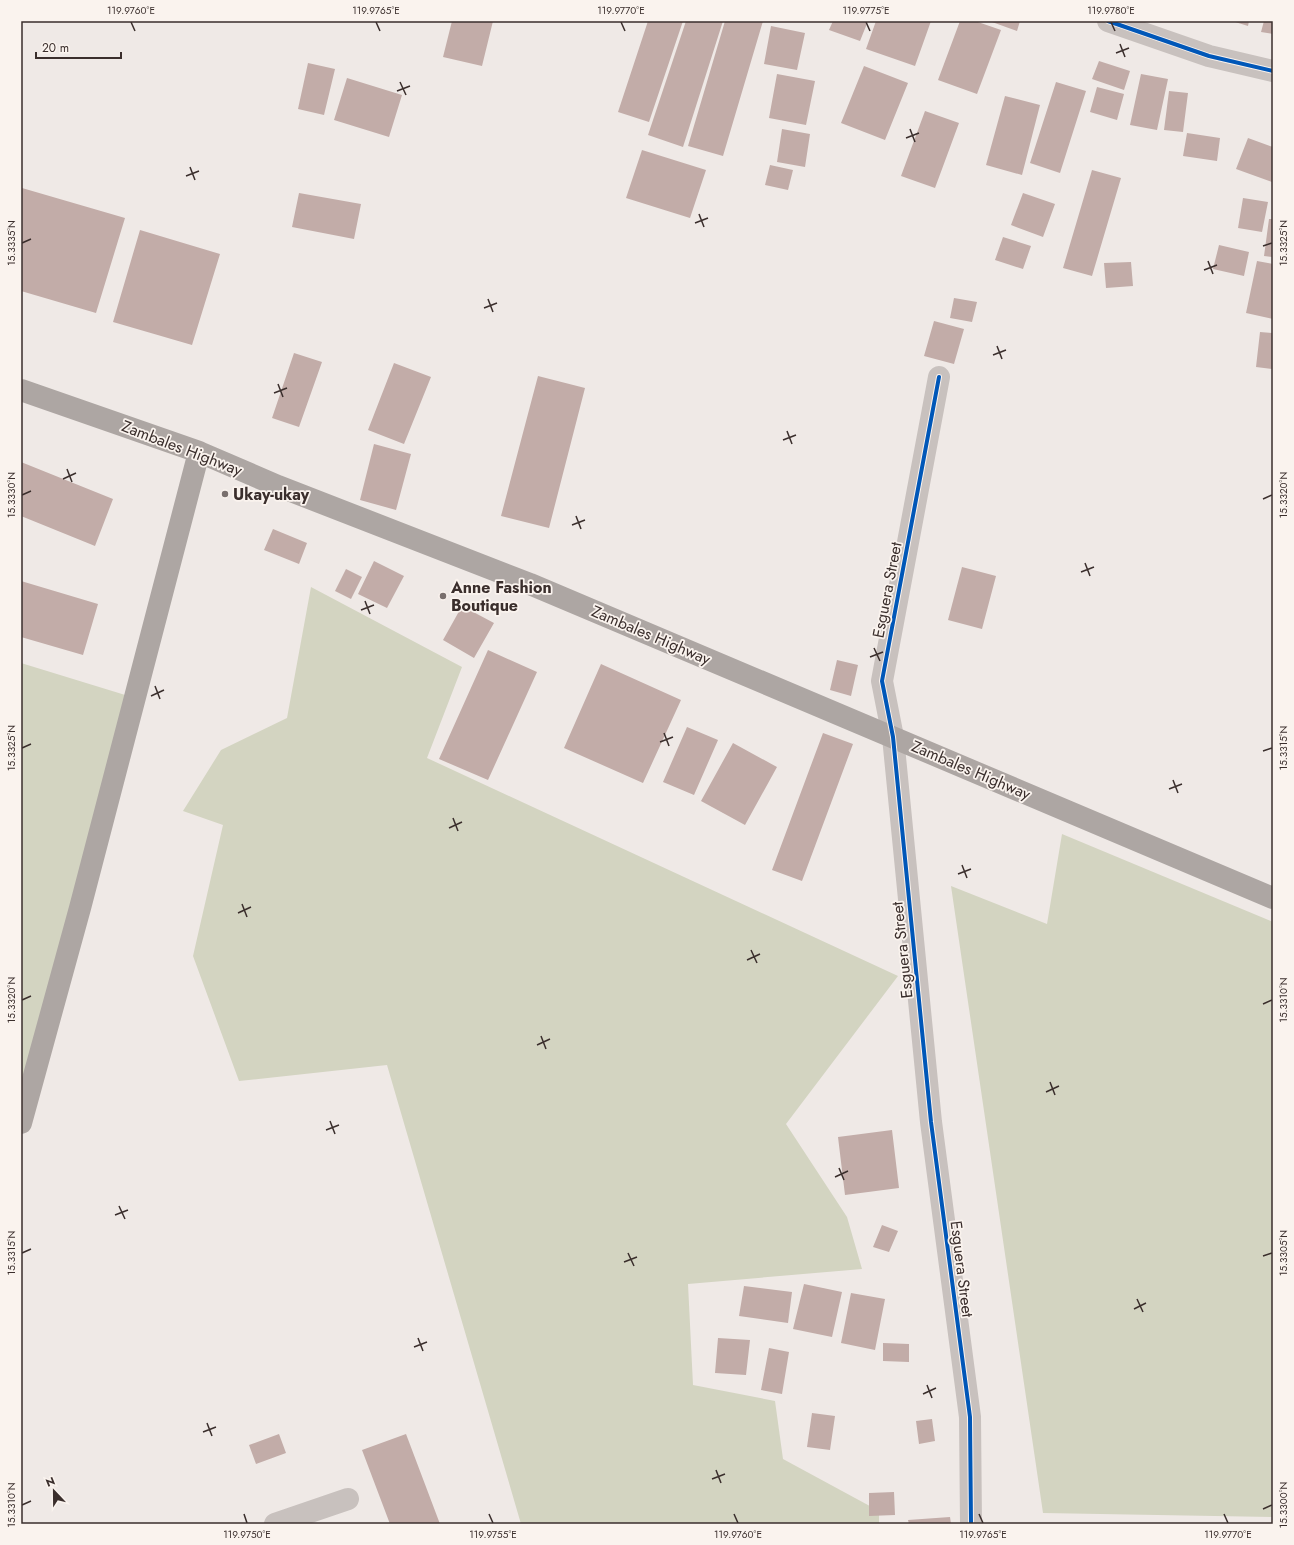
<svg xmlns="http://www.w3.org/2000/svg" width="1294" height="1545" font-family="Jost,sans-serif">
<rect width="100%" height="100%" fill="#efe9e6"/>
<path fill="#d3d4c1" d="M311 587 462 667 427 758 898 976 786 1124 847 1217 862 1269 688 1284 693 1385 775 1401 783 1459 879 1511V1524H521L387 1065 239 1081 193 956 223 825 183 811 221 750 287 718Z
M21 663 135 698 21 1123Z
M1062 834 1273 922V1517L1043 1513 951 886 1047 924Z"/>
<path fill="#c2aca8" d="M452 21H493L482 66 443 57Z
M648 21H683L649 122 618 112Z
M686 21H723L683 147 648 135Z
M725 21H763L723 156 688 146Z
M833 21H868L860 41 829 30Z
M876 21H931L915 66 866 49Z
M960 21H975L1001 30 977 94 938 80Z
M993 21H1020L1017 31 992 22Z
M1232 21H1249L1248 26Z
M1264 21H1273V34L1261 32Z
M771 26 805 33 797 70 764 64Z
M1099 61 1130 71 1124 90 1092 79Z
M308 63 335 69 324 115 298 109Z
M864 66 908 83 885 140 841 123Z
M777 74 815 81 806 125 769 118Z
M1141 74 1168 79 1157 130 1130 125Z
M347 78 402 95 389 137 334 120Z
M1056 82 1086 91 1060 173 1030 163Z
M1097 87 1124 94 1117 120 1090 112Z
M1169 91 1188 93 1183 132 1164 130Z
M1005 96 1040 105 1022 175 986 165Z
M925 111 959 123 935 188 901 176Z
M782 129 810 134 805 167 777 162Z
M1187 133 1220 138 1217 161 1183 156Z
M1248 138 1273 147 1272 182 1236 169Z
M642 150 706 170 690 218 626 198Z
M770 165 793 170 788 190 765 185Z
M1092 170 1121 178 1092 276 1063 268Z
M22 188 125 218 96 313 21 291Z
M299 193 361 204 354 239 292 227Z
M1023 193 1055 204 1043 237 1011 225Z
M1243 198 1268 202 1262 232 1238 228Z
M1269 219H1273V257L1264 256Z
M140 230 220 254 192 345 113 322Z
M1003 237 1031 246 1023 269 995 260Z
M1219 245 1249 252 1244 276 1213 269Z
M1257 261 1273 264V319L1246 313Z
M1131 262 1133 286 1106 288 1104 263Z
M954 298 977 302 972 322 950 318Z
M934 321 964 329 954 364 924 356Z
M1260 332 1273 333V369L1256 367Z
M294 353 322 362 299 427 272 418Z
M394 363 431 377 404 444 368 430Z
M538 376 585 388 549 528 501 516Z
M374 444 411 454 396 510 360 500Z
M21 462 113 499 95 546 21 516Z
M273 529 307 543 299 564 264 550Z
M374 561 404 576 387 608 358 594Z
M962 567 996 576 982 629 948 620Z
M346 569 362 577 351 599 335 591Z
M21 581 98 604 83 655 21 637Z
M462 606 494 623 474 658 443 640Z
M488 650 537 672 488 780 439 759Z
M837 660 858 665 851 696 830 690Z
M601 664 681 700 643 783 564 748Z
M687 727 718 740 694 795 663 782Z
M823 733 853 744 802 881 772 870Z
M733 743 777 767 745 825 701 801Z
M892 1130 899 1188 845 1195 838 1137Z
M882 1225 898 1231 889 1252 873 1247Z
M804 1284 842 1292 832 1337 793 1329Z
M744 1286 792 1292 788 1323 739 1316Z
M851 1293 885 1299 875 1350 841 1343Z
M718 1338 750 1340 746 1375 715 1373Z
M883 1343 909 1344V1362L883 1361Z
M769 1348 789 1352 782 1394 761 1390Z
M812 1413 835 1416 830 1450 807 1447Z
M932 1419 935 1441 919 1444 916 1421Z
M279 1434 286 1453 256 1464 249 1445Z
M406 1434 440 1524H390L362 1450Z
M894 1492 895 1515 869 1516V1493Z
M950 1517 951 1524H909L908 1520Z"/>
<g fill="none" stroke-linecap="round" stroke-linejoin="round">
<path stroke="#c8c1be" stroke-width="22" d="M1108 21 1209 56 1273 71
M939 377 882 681 893 737 931 1122 970 1417 971 1524
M275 1524 348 1499"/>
<path stroke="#ada6a3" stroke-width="22" d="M21 390 199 452 278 486 530 584 1273 898
M21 1123 80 908 199 452"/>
<g stroke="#faf3ee" stroke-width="6">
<path id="cycleway" d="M1108 21 1209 56 1273 71
M939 377 882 681 893 737 931 1122 970 1417 971 1524"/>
</g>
<use href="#cycleway" stroke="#0057b8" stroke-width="4"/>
</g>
<path fill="none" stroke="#3a2e2c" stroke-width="1.5" d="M131 22 135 31M376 22 380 31M621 22 625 31M866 22 870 31M1111 22 1115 31M1120 44 1125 57M1116 53 1129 48M400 82 406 95M397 91 410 86M910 129 915 142M906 138 919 133M190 167 195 180M186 176 199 171M699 214 704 227M695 223 708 218M22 243 31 239M1263 246 1272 243M1208 261 1213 274M1204 270 1217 265M488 299 493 312M484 308 497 303M997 346 1002 359M993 355 1006 350M278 384 283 397M274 393 287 388M787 431 792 444M783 440 796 435M67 469 72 482M63 479 76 473M22 495 31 491M1263 499 1272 495M576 516 581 529M572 525 585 520M1085 563 1090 576M1081 572 1094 567M365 601 370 614M361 610 374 605M874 648 880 661M870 657 883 652M155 686 160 699M151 696 164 690M664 733 669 746M660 742 673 737M22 748 31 744M1263 751 1272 748M1173 780 1178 793M1169 789 1182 784M453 818 458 831M449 828 462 822M962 865 967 878M958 874 971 869M242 904 247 917M238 913 251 907M751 950 757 963M747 960 760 954M22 1000 31 996M1263 1004 1272 1000M541 1036 546 1049M537 1045 550 1039M1050 1082 1055 1095M1046 1092 1059 1086M330 1121 335 1134M326 1130 339 1125M839 1168 844 1180M835 1177 848 1171M119 1206 125 1219M115 1215 128 1210M22 1253 31 1249M628 1253 634 1266M1263 1256 1272 1253M624 1262 637 1257M1137 1299 1143 1312M1134 1309 1146 1303M418 1338 423 1351M414 1347 427 1342M927 1385 932 1398M923 1394 936 1388M207 1423 212 1436M203 1432 216 1427M716 1470 721 1483M712 1479 725 1474M22 1505 31 1501M1263 1509 1272 1505M244 1514 247 1523M489 1514 493 1523M734 1514 738 1523M979 1514 983 1523M1224 1514 1228 1523"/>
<g fill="#796f6d" stroke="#faf3ee" stroke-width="1.5">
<circle cx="225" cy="494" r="4"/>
<circle cx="443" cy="596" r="4"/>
</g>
<g text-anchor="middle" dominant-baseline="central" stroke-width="3.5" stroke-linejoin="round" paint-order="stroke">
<g font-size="16" fill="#3a2e2c" stroke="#faf3ee">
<text transform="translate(182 448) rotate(21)">Zambales Highway</text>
<text transform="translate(887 590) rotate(-79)">Esguera Street</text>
<text transform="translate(651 635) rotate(23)">Zambales Highway</text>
<text transform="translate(971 770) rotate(23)">Zambales Highway</text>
<text transform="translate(902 950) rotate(-96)">Esguera Street</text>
<text transform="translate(962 1269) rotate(83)">Esguera Street</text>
</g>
<g font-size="16" font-weight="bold" fill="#3a2e2c" stroke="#faf3ee" text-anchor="start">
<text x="233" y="494">Ukay-ukay</text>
<text x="451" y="587">Anne Fashion<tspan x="451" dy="18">Boutique</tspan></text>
</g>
</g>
<rect width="1294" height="1545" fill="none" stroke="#faf3ee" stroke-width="44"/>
<g transform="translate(54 1491) rotate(338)" stroke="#faf3ee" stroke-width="3" paint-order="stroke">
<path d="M0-3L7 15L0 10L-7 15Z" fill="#3a2e2c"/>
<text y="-6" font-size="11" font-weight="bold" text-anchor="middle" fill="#3a2e2c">N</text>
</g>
<path d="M36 52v6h85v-6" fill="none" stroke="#3a2e2c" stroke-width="2"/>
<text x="42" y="52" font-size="12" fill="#3a2e2c" stroke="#faf3ee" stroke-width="3" paint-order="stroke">20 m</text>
<rect x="22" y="22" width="1250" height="1501" fill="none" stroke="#3a2e2c" stroke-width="1.5"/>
<g font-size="10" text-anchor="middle" fill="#3a2e2c">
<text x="131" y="14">119.9760°E</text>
<text x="376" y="14">119.9765°E</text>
<text x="621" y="14">119.9770°E</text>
<text x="866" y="14">119.9775°E</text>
<text x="1111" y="14">119.9780°E</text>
<text transform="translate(11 243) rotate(-90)" y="4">15.3335°N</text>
<text transform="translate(1283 243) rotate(-90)" y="4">15.3325°N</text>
<text transform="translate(11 495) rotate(-90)" y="4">15.3330°N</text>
<text transform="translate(1283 495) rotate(-90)" y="4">15.3320°N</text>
<text transform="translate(11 748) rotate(-90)" y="4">15.3325°N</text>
<text transform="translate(1283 748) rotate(-90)" y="4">15.3315°N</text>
<text transform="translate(11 1000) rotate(-90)" y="4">15.3320°N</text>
<text transform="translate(1283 1000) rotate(-90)" y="4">15.3310°N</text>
<text transform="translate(11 1253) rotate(-90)" y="4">15.3315°N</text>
<text transform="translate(1283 1253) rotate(-90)" y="4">15.3305°N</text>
<text transform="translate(11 1505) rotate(-90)" y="4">15.3310°N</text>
<text transform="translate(1283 1505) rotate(-90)" y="4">15.3300°N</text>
<text x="247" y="1538">119.9750°E</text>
<text x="493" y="1538">119.9755°E</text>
<text x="738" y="1538">119.9760°E</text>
<text x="983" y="1538">119.9765°E</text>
<text x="1228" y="1538">119.9770°E</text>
</g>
</svg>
